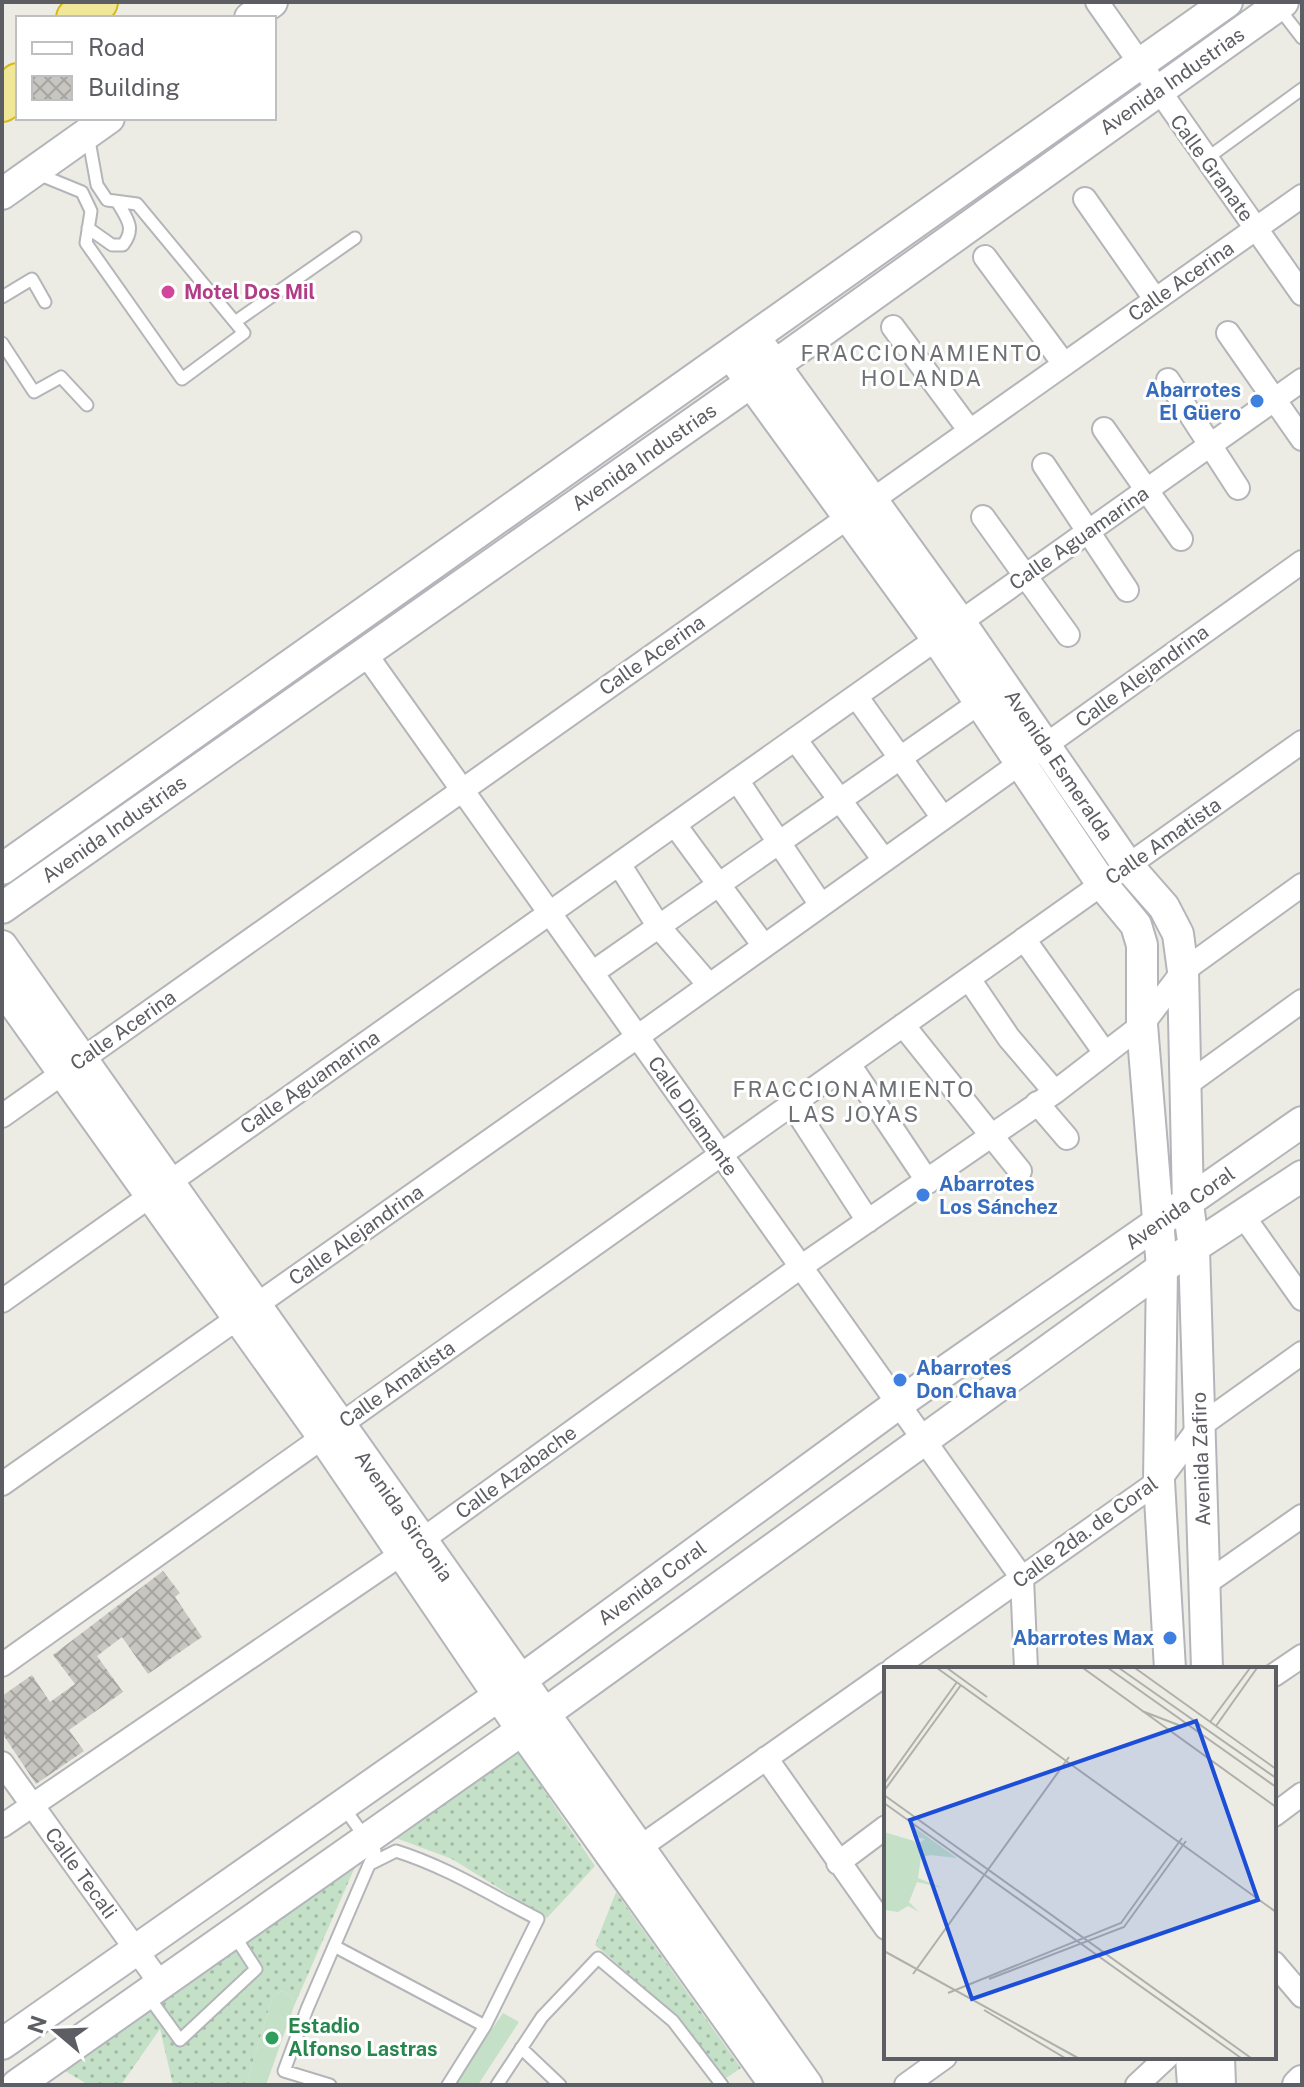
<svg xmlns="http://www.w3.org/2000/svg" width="1304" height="2087" font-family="'Public Sans',sans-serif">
<defs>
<pattern id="grass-dots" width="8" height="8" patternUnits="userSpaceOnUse" patternTransform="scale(2)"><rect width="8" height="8" fill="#c4e1c8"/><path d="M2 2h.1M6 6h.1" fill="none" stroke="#a2baa6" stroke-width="1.8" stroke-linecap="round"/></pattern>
<pattern id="building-cross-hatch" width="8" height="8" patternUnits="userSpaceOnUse" patternTransform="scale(2)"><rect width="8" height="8" fill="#c8c6c1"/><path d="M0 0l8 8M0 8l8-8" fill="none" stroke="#a6a4a0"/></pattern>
</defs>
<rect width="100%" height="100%" fill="#edece4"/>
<path fill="url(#grass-dots)" d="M516 1749 595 1866 547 1918 452 1859 393 1837Z
M355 1867 294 2006 292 1997 282 1991 273 1995 246 2085H173L160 2029 121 2085H89L65 2071Z
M616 1892 741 2068 726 2078C688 2027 644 1986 595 1945Z"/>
<path fill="#c4e1c8" d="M282 1991 292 1997 294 2006 266 2085H246L273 1995Z
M503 2013 519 2022 478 2085H453Z"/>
<path fill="url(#building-cross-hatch)" d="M163 1571 180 1593 175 1597 202 1637 148 1674 122 1637 97 1656 123 1692 69 1730 84 1751 36 1784 2 1733V1696L32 1675 50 1702 75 1684 53 1655Z"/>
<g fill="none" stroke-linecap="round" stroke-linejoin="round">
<g stroke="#b4b5b9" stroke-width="15">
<path id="lane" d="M1278 7 1302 38
M1206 159 1302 89
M38 174 82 192 91 211 86 243 182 379 244 333 137 204 107 200 97 185 88 135
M88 228 112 245H123C136 228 127 219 118 203
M2 297 32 279 45 302
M235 322 355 238
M2 343 34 392 61 377 87 405
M370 1864 396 1851C447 1867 491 1895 538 1919L485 2026 448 2085
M334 1946 485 2026
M148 1996 180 2040 256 1969 234 1935
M521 2048 560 2085
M330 2085 284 2071 307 2009 375 1851 344 1808
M497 2085 542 2017 598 1958 673 2021 722 2085"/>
</g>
<g stroke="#b4b5b9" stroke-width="26">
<path id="street" d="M1097 2 1302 294
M1085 199 1155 299
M985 257 1064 364
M893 327 970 431
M1228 333 1302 439
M1168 380 1238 488
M1104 429 1181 539
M1044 465 1127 590
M983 517 1068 635
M365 653 1022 1578 1026 1669
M856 696 943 818
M795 739 884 860
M737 780 821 905
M675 825 764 946
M619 864 659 927 709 985
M1024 939 1105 1053
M592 973 979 703
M969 979 1009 1038 1055 1092
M903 1025 1020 1171
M849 1064 928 1182
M1186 1085 1302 1001
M1037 1103 1067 1138
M792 1104 868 1221
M2 1116 1302 196
M1244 1217 1302 1299
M2 1301 1302 380
M2 1484 637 1037 1302 562
M1205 1584 1302 1516
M2 1665 1302 742
M893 1669 1159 1481 1200 1426 1302 1353
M1274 1675 1302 1656
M766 1758 886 1928
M2 1763 160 1983
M1274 1815 1302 1794
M2 1826 422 1540 802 1266 1055 1092 1142 1025 1183 971 1302 885
M629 1855 886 1674
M838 1863 886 1827
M1274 1963 1302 1996
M906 2085 945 2057
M1137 2085 1167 2057"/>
</g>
<g stroke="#b3b5ba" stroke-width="34">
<path id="secondary" d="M250 18 272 2
M2 194 109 118
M763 349 960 622 1128 866 1164 907 1178 934 1183 971 1188 1204 1194 1249 1207 1669
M739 366 937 639 1102 884 1136 925 1142 945V1025L1162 1268 1159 1481 1170 1669
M2 869 1227 2
M2 908 750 383 1283 2
M2 946 807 2085
M2 987 323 1437 522 1730 775 2085
M2 2044 521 1680 898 1404 1302 1122
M1191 2057 1193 2085
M1219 2057 1220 2085
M17 2085 522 1730 1162 1268 1302 1176
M1298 2085 1302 2081"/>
</g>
<g stroke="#d5b91c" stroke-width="42">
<path id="highway" d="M76 18 98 2
M2 102 18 83"/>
</g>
<use href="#lane" stroke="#fff" stroke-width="11"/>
<use href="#street" stroke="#fff" stroke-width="22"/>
<use href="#secondary" stroke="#fff" stroke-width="30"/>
<use href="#highway" stroke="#f0e798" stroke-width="38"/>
</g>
<circle fill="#d1479c" stroke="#fff" stroke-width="3" cx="168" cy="292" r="8"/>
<g fill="#3f7fe0" stroke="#fff" stroke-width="3">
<circle cx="1257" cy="401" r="8"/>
<circle cx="923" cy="1195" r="8"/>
<circle cx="900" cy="1380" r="8"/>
<circle cx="1170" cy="1638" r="8"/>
</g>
<circle fill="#2e9e5b" stroke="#fff" stroke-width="3" cx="272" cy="2038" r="8"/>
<g text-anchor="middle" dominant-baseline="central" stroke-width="6" stroke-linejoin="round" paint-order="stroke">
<g font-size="20" fill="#5c5e63" stroke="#fff">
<text transform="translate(1172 81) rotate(-35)">Avenida Industrias</text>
<text transform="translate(1212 168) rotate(54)">Calle Granate</text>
<text transform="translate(1181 281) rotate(-35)">Calle Acerina</text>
<text transform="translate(644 457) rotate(-35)">Avenida Industrias</text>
<text transform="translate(1079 538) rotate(-35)">Calle Aguamarina</text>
<text transform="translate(652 655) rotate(-35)">Calle Acerina</text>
<text transform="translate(1142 676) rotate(-36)">Calle Alejandrina</text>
<text transform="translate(1059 765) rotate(56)">Avenida Esmeralda</text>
<text transform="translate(114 829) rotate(-35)">Avenida Industrias</text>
<text transform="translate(1163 841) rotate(-35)">Calle Amatista</text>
<text transform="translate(123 1030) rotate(-35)">Calle Acerina</text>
<text transform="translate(310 1082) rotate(-35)">Calle Aguamarina</text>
<text transform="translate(693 1116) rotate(55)">Calle Diamante</text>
<text transform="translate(1180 1208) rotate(-35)">Avenida Coral</text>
<text transform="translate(356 1235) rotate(-35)">Calle Alejandrina</text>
<text transform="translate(397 1384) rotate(-35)">Calle Amatista</text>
<text transform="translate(1201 1459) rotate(-92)">Avenida Zafiro</text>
<text transform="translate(516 1472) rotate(-36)">Calle Azabache</text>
<text transform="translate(404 1516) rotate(55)">Avenida Sirconia</text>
<text transform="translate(1085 1532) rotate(-36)">Calle 2da. de Coral</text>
<text transform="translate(652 1583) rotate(-36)">Avenida Coral</text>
<text transform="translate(81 1873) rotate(54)">Calle Tecali</text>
</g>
<g font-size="20" font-weight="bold" fill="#b23c85" stroke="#fff" text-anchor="start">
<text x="184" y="292">Motel Dos Mil</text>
</g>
<g font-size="20" font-weight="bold" fill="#366cbe" stroke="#fff" text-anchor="end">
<text x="1241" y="390">Abarrotes<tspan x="1241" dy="23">El Güero</tspan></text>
<text x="939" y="1184" text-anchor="start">Abarrotes<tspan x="939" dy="23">Los Sánchez</tspan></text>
<text x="916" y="1368" text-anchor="start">Abarrotes<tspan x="916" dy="23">Don Chava</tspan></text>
<text x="1154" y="1638">Abarrotes Max</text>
</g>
<g font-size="20" font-weight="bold" fill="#27864d" stroke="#fff" text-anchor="start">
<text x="288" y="2026">Estadio<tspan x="288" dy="23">Alfonso Lastras</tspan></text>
</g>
<g font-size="22" letter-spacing="2" fill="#6d7075" stroke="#fff">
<text x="922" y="353">FRACCIONAMIENTO<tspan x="922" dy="25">HOLANDA</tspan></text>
<text x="854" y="1089">FRACCIONAMIENTO<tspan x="854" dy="25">LAS JOYAS</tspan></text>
</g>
</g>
<g transform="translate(884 1667)">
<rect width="392" height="392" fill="#edece4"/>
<path d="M31 161 73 191 37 187 33 177 41 172 29 169Z" fill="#c4e1c8"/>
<path d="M0 165 30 174 38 187H52L37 190 34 211 59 221 33 215 25 235 35 245 24 239 14 245 0 243Z" fill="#c4e1c8"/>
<path fill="none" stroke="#afafac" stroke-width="2" d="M53 1 392 245M63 1 103 30M199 1 392 140M224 1 392 120M235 1 392 111M251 1 392 102M258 44 297 59M326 55 366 1M332 59 373 1M0 117 73 15M0 124 77 18M0 128 367 391M0 136 357 391M0 284 194 391M29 307 185 90M105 312 240 260 302 174M64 326 237 256 298 171M100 343 181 391"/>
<path fill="#1d4ed8" fill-opacity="0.15" stroke="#1d4ed8" stroke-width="4" d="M312 54 374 233 88 332 26 153Z"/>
<rect width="392" height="392" fill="none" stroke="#5c5e63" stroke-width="4"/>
</g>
<rect width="1304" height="2087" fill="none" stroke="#5c5e63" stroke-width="8"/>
<rect x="16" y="16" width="260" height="104" fill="#ffffff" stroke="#bebfc1" stroke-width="2"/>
<rect x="32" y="42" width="40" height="12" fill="#ffffff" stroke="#bebfc1" stroke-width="2"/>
<text x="88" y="56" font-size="24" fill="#5c5e63">Road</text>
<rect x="32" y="76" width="40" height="24" fill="url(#building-cross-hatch)" stroke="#bebfc1" stroke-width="2"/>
<text x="88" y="96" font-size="24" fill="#5c5e63">Building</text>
<g transform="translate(56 2031) rotate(289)" stroke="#ffffff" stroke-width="6" paint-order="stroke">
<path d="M0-6L14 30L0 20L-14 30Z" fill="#5c5e63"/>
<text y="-12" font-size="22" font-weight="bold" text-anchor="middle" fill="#5c5e63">N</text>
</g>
</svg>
